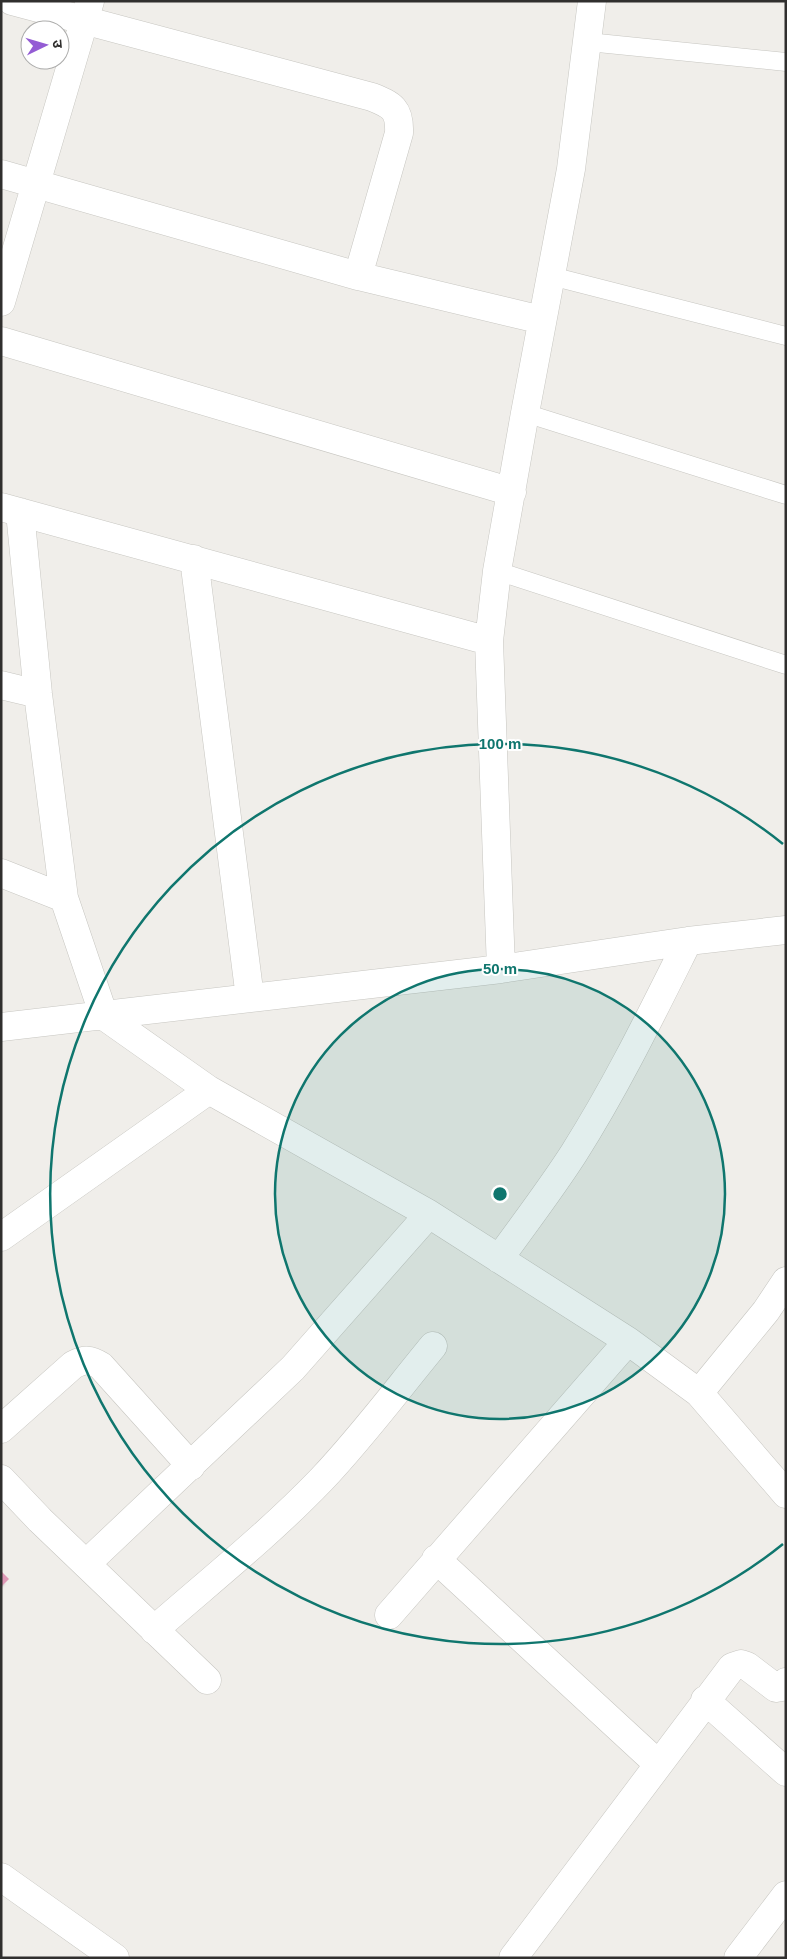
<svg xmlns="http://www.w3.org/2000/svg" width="787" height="1959" font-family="Helvetica,'Noto Sans Devanagari',sans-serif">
<defs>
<filter id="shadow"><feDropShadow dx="-4.5" dy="4.5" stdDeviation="1" flood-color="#0004"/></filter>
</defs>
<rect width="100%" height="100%" fill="#f0eeea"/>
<path fill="#df99b6" filter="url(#shadow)" d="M1 1571 9 1579 1 1587Z"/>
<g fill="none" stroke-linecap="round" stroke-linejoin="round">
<g stroke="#c7c6c1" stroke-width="19">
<path id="service" d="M588 42 786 62
M551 276 786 336
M525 413 786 495
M497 571 786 665"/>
</g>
<g stroke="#c7c6c1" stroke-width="29">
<path id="minor" d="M12 1 372 97C392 105 400 109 399 133L358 276
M1 174 358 276 542 320
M1 302 90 1
M1 341 512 492
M1 507 489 641
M20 512 38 694 64 898 104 1016 209 1090 429 1214 628 1341 699 1393 786 1494
M194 559 250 998
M1 685 38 694
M1 873 64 898
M501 969 489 641 497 571 525 413 571 169 592 1
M1 1027 501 969 688 941 786 930
M1 1237 209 1090
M499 1259C524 1224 551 1189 574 1153 617 1085 652 1013 688 941
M699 1393 766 1311 786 1281
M1 1429 73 1365C85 1359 90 1359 101 1366L191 1466
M1 1479 40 1520 207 1680
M436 1559 657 1763
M87 1563 293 1368 429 1214
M389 1615 628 1341
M154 1630C210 1581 269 1534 321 1480 361 1438 396 1391 433 1346
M705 1700 786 1772
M1 1877 115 1958
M513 1958 732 1667 741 1664 747 1666 776 1688 782 1687 786 1682
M738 1958 786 1895"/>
</g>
<use href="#service" stroke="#fff" stroke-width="18"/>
<use href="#minor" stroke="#fff" stroke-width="28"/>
</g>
<circle cx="500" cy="1194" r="225" fill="#0f766e" fill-opacity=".12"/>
<g fill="none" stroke="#0f766e" stroke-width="2.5">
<circle cx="500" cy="1194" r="225"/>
<path d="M783 1544A450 450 0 1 1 783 844"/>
</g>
<circle cx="500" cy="1194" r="8" fill="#0f766e" stroke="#fff" stroke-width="2.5"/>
<g font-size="15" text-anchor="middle" font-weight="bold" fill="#0f766e" stroke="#fff" stroke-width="4" stroke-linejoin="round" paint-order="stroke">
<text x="500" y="749">100 m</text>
<text x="500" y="974">50 m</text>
</g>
<rect width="787" height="1959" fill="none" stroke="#302f2e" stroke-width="5"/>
<g transform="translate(45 45) rotate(85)"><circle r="24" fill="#ffffff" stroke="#acacab"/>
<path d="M0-4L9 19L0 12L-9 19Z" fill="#945cd4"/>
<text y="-8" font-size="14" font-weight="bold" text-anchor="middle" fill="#302f2e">उ</text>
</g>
</svg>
